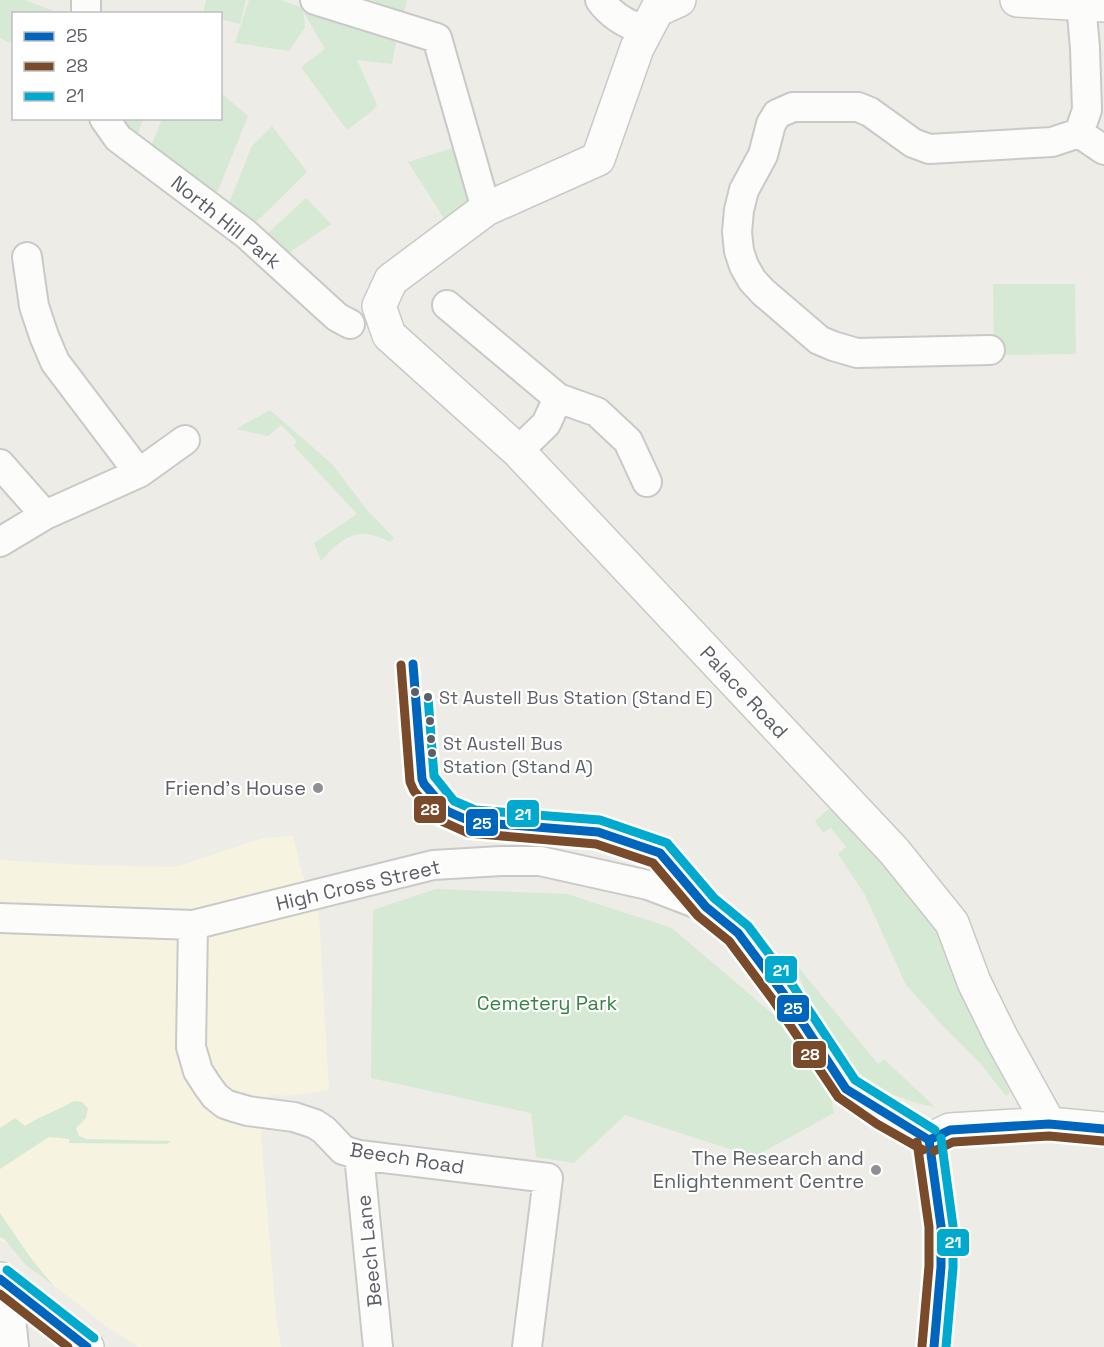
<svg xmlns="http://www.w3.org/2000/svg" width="1104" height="1347" font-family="'Space Grotesk',sans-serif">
<rect width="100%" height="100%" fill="#edece7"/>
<path fill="#f6f3e0" d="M293 836 302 873 319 915 329 1090 286 1096 271 1094 261 1135 276 1314 281 1347H139L110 1329 53 1285 27 1253 0 1241V860L85 865 176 867 263 838Z"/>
<path fill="#d5e9d4" d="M0 0H24L54 11V13L14 14 13 44 0 38Z
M206 0H246L240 24 221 19 220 14 203 13Z
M249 0H280L303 8 305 27 289 51 235 43Z
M371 0H407L404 13Z
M304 13 396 42 392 64 357 60 377 105 371 112 347 130 301 67 325 49Z
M221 93 248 116 217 193 191 174 149 152 162 119 220 118Z
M110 119H143L136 139Z
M272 126 307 172 253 225 228 206 252 146Z
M456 147 467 189V207L445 220 408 162Z
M306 198 331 224 289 253 268 233Z
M993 284H1075L1076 354 994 355Z
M270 410 332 464 367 510 394 538 390 542C357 525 343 537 321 561L314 543 357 514 294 446 297 441 281 425 268 436 236 429Z
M832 806 904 886 934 926 957 973 990 1054 1010 1092 1006 1096 980 1063 943 1026 906 985 865 895 838 854 846 847 831 828 823 833 815 821Z
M436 889 567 894 672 928 775 1016 831 1097 834 1113 754 1157 625 1115 574 1163 536 1157 531 1113 371 1078 373 910Z
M794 962 878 1064 884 1059 935 1107C907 1102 883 1092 860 1074 834 1054 804 993 794 962Z
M74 1101 82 1102 88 1108 86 1118 76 1128 79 1136 87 1139 171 1141 167 1144 69 1143V1139L49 1137 0 1169V1128L15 1118 25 1126C42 1115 57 1111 74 1101Z
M0 1213 32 1260 53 1285 27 1266 4 1239 0 1237Z"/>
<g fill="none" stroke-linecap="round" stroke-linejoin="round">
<g stroke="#c9c9c7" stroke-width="32">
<path id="minor" d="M86 0V14
M315 0 437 38 486 209
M600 0C611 16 628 25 646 31
M104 118 118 138 246 234 337 317 350 324
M1079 133 1104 150
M27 257 34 306 44 336 55 362 139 473
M447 305 558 398 597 412 628 441 647 482
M990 350 857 353 833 346 819 340 763 292 752 280 744 266 739 251 737 232 739 210 744 190 763 155 771 124 777 114 793 107H858L870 112 913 143 929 149 1052 142 1079 133 1087 110 1085 48 1081 3
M518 451 546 424 558 398
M0 464 45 515
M0 542 45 515 139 473 185 440
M0 918 193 925 433 865 501 861H540L648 885 706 907 738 933 783 993 846 1089 884 1114 929 1140
M193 925 191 1047 198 1071 207 1085 215 1096 225 1104 234 1107 248 1111 294 1117 315 1124 324 1130 343 1150 359 1155 548 1178 527 1347
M359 1155 378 1347
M8 1286 14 1347"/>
</g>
<g stroke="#c9c9c7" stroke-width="36">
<path id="tertiary" d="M679 0 657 10 637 48 598 159 486 209 391 280 379 306 389 335 518 451 894 851 952 923 974 982 1001 1037 1049 1124
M1017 0 1104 5
M0 1279 87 1347
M934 1347 941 1267V1226L929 1140 950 1130 1049 1124 1104 1129"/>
</g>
<use href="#minor" stroke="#fcfcfb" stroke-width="28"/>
<use href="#tertiary" stroke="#fcfcfb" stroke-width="33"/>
<g stroke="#fff" stroke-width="14">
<path id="bus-1" d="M413 664 422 779 424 784 447 811 472 822 598 832 660 853 706 907 738 933 783 993 846 1089 929 1140
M929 1140 941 1226V1267L934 1347
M929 1140 950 1130 1049 1124 1104 1129
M0 1279 87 1347"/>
</g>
<g stroke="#fff" stroke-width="14">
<path id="bus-2" d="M401 665 410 782 414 791 439 820 468 833 596 844 653 863 698 916 729 941 773 1000 838 1097 877 1124 923 1150
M917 1142 929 1227V1266L922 1346
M934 1151 953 1142 1049 1136 1103 1141
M0 1294 68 1347"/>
</g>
<g stroke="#fff" stroke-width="14">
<path id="bus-3" d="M428 697 434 776 454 801 475 810 600 820 667 843 714 898 748 926 793 986 855 1080 935 1130
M941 1138 953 1226V1268L946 1347
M7 1270 94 1338"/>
</g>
<use href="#bus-1" stroke="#0065bd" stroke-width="9"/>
<use href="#bus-2" stroke="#7a4b2a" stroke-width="9"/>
<use href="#bus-3" stroke="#00a9ce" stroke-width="9"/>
</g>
<g fill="#5c5f65" stroke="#fff" stroke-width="2">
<circle cx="415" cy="692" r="5"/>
<circle cx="428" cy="697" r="5"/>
<circle cx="430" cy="721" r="5"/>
<circle cx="431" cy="739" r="5"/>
<circle cx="432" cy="753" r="5"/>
</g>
<g fill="#8f9092" stroke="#fff" stroke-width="2">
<circle cx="318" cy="788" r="6"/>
<circle cx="876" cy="1170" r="6"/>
</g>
<g text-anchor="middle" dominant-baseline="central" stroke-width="4.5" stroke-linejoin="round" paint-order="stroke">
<g font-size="18" fill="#5c5f65" stroke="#fff" text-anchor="start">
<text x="439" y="697">St Austell Bus Station (Stand E)</text>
<text x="443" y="743">St Austell Bus<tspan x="443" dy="23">Station (Stand A)</tspan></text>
</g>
<g font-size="20" fill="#5c5f65" stroke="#fff">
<text transform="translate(226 222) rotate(39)">North Hill Park</text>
<text transform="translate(744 692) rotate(47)">Palace Road</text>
<text transform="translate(358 885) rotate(-13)">High Cross Street</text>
<text transform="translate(407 1158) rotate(9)">Beech Road</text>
<text transform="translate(369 1251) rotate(-96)">Beech Lane</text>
</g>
<g font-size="20" fill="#5c5f65" stroke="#fff" text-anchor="end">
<text x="306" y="788">Friend's House</text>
<text x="864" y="1158">The Research and<tspan x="864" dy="23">Enlightenment Centre</tspan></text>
</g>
<g font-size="20" fill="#358441" stroke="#fff">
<text x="547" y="1003">Cemetery Park</text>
</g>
</g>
<g stroke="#fff" stroke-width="2">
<rect x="413" y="795" width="34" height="29" rx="6" fill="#7a4b2a"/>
<rect x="506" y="799" width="34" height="29" rx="6" fill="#00a9ce"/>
<rect x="465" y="808" width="34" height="29" rx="6" fill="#0065bd"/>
<rect x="764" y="955" width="34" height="29" rx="6" fill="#00a9ce"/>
<rect x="776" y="994" width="34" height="29" rx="6" fill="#0065bd"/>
<rect x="792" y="1040" width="35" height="29" rx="6" fill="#7a4b2a"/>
<rect x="936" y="1228" width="34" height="29" rx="6" fill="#00a9ce"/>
</g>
<g font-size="16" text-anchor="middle" font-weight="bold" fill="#fff">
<text x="430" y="815">28</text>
<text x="523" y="820">21</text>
<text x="482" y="829">25</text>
<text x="781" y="976">21</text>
<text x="793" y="1014">25</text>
<text x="810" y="1060">28</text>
<text x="953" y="1248">21</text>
</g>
<rect x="12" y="12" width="210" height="108" fill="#ffffff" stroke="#bebfc1" stroke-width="1.5"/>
<rect x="24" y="32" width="30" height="9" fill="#0065bd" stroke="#bebfc1" stroke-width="1.5"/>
<text x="66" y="42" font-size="18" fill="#5c5f65">25</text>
<rect x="24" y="62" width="30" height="9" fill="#7a4b2a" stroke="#bebfc1" stroke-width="1.5"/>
<text x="66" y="72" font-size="18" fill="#5c5f65">28</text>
<rect x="24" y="92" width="30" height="9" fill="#00a9ce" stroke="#bebfc1" stroke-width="1.5"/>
<text x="66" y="102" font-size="18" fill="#5c5f65">21</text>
</svg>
